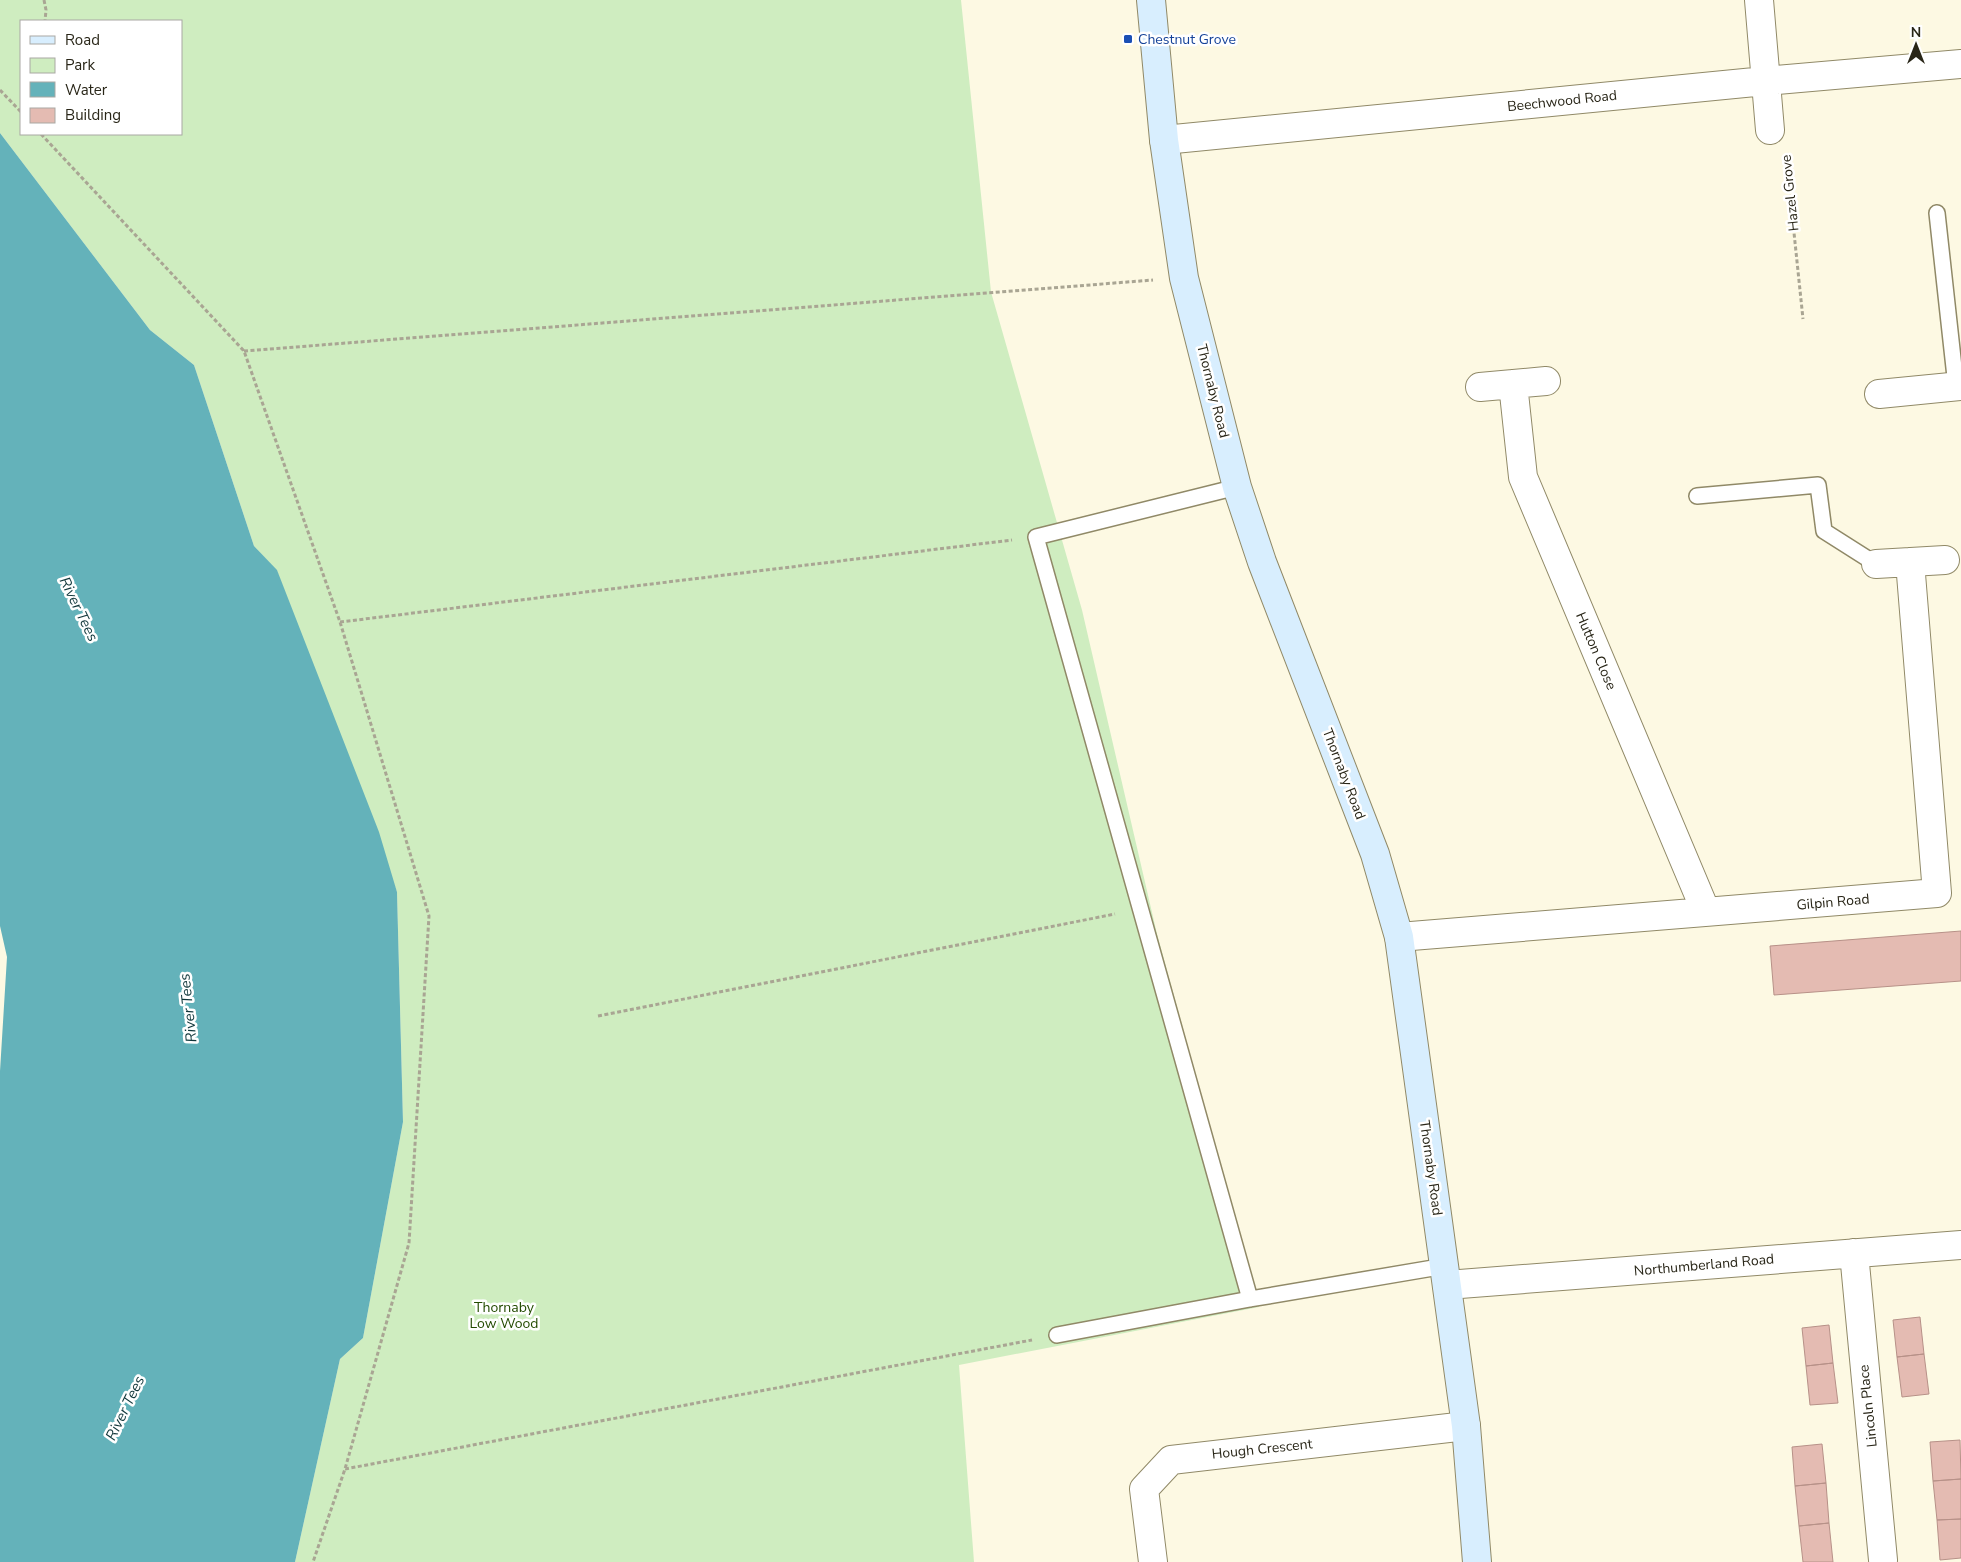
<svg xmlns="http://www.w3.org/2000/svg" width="1961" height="1562" font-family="'Nunito Sans',sans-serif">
<rect width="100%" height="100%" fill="#fdf9e3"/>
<path fill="#cfedc0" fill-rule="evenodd" d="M0 0H961L991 292 1082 610 1157 934 1259 1307 959 1365 974 1562H295L340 1359 363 1338 403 1122 397 892 277 571 254 546 194 365 150 330 0 133ZM21 21H181V134H21Z"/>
<path fill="#64b2ba" d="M0 133 150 330 194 365 254 546 277 570 379 832 397 892 403 1122 363 1338 340 1359 295 1562H0V1071L7 957 0 926Z"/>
<path fill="#e4bbb2" stroke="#b79188" d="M1961 931V981L1774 995 1770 946Z
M1920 1317 1924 1354 1897 1357 1893 1320Z
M1829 1325 1833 1363 1806 1366 1802 1328Z
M1924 1354 1929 1394 1902 1397 1897 1357Z
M1833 1363 1838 1403 1810 1405 1806 1366Z
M1960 1440 1961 1479 1933 1481 1930 1442Z
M1822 1444 1826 1483 1795 1486 1792 1447Z
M1961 1479V1519L1937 1520 1933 1481Z
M1826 1483 1829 1523 1799 1526 1795 1486Z
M1961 1519V1558L1940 1560 1937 1520Z
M1829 1523 1833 1562H1803L1799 1526Z"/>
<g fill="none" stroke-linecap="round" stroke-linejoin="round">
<g stroke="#908967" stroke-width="18">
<path id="lane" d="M1937 213 1956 386
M1237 487 1036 537 1250 1299
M1697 496 1818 485 1824 531 1876 564
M1057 1335 1250 1299 1445 1266"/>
</g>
<g stroke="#908967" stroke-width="30">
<path id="street" d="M1759 0 1770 130
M1164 140 1765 81 1961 64
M1513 384 1523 477 1706 912
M1480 387 1546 381
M1879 394 1961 386
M1876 564 1945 560
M1399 937 1937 893 1910 562
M1854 1253 1883 1560
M1447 1285 1961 1245
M1153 1562 1144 1489 1171 1460 1466 1426"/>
</g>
<g stroke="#908967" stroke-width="30">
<path id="secondary" d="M1151 0 1164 140 1184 278 1237 487 1262 562 1375 854 1399 937 1466 1426 1477 1562"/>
</g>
<path stroke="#a9a593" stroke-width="3" stroke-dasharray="4 2.5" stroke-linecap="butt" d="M44 0 46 10 45 21
M0 90 21 112
M41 134 244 351 340 622 429 916 409 1243 345 1469 313 1562
M1786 156 1803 319
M244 351 1153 280
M340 622 1012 540
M598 1016 1115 914
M345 1469 1032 1340"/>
<use href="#lane" stroke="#fff" stroke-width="15"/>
<use href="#street" stroke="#fff" stroke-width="28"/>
<use href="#secondary" stroke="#d8eefe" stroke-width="28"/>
</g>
<rect fill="#1a4fb4" stroke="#fff" stroke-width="2" x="1123" y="34" width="10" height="10" rx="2.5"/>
<g text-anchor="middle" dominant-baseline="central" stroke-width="5" stroke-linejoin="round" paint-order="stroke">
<g font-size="14" fill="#164399" stroke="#fff" text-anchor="start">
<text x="1138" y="39">Chestnut Grove</text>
</g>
<g font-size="14" fill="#292618" stroke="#fff">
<text transform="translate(1562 101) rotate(-6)">Beechwood Road</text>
<text transform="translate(1790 193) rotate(-96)">Hazel Grove</text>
<text transform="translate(1213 391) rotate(76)">Thornaby Road</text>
<text transform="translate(1596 651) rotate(67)">Hutton Close</text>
<text transform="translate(1344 774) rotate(69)">Thornaby Road</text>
<text transform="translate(1833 902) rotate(-5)">Gilpin Road</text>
<text transform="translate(1431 1168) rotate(82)">Thornaby Road</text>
<text transform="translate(1704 1265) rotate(-5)">Northumberland Road</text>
<text transform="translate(1868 1406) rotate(-96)">Lincoln Place</text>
<text transform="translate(1262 1449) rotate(-6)">Hough Crescent</text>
</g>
<g font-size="14" fill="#234b01" stroke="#fff">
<text x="504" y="1307">Thornaby<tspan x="504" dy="16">Low Wood</tspan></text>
</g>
<g font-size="15" font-style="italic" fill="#10363a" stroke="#fff">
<text transform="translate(79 609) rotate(64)">River Tees</text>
<text transform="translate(188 1008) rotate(-96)">River Tees</text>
<text transform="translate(125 1408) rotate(-64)">River Tees</text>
</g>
</g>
<rect x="20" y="20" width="162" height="115" fill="#ffffff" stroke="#a9a8a3"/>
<rect x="30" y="36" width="25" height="8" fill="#d8eefe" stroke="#a9a8a3"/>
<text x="65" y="45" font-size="15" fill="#292618">Road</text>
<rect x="30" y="58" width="25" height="15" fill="#cfedc0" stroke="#a9a8a3"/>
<text x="65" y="70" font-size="15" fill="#292618">Park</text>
<rect x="30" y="82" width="25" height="15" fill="#64b2ba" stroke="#a9a8a3"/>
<text x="65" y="95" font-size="15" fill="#292618">Water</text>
<rect x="30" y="108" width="25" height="15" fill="#e4bbb2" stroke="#a9a8a3"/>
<text x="65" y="120" font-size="15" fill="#292618">Building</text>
<g transform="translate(1916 45)" stroke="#ffffff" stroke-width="4" paint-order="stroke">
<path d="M0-4L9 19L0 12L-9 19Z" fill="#292618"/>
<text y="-8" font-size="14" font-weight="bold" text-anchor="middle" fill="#292618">N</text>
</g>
</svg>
